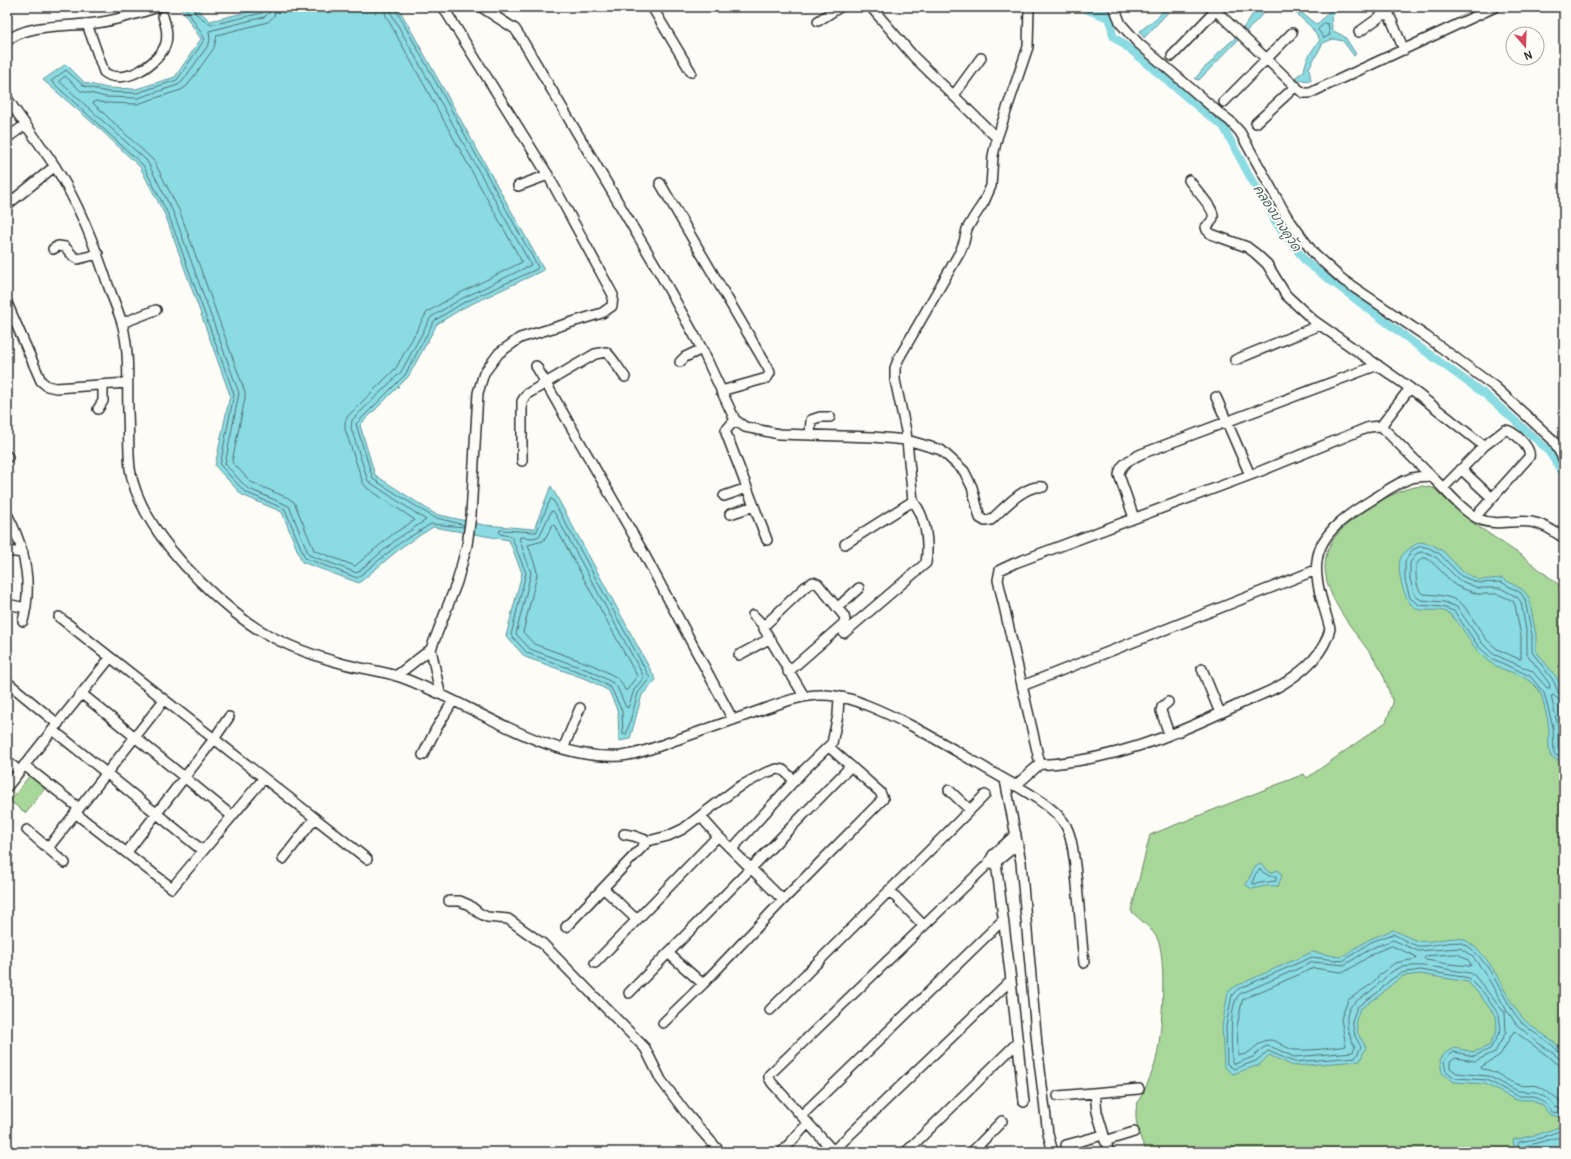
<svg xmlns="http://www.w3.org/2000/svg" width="1571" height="1159" font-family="Pangolin,'Playpen Sans Thai',sans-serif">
<rect width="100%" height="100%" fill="#fdfcf7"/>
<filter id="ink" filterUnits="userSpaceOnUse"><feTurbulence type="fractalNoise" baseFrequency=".025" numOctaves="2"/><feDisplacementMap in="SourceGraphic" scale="8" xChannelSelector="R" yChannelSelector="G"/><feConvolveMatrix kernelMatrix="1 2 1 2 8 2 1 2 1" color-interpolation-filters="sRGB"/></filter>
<g filter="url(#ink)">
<path fill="#a7d899" stroke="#698262" d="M1422 486 1433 488 1473 523 1525 558 1564 589V1152H1147C1140 1140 1133 1119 1137 1105 1138 1100 1143 1094 1145 1089 1149 1081 1152 1072 1155 1064 1162 1041 1167 961 1158 940 1153 929 1140 920 1131 911L1150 835 1304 774 1307 778 1386 722 1393 703C1389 692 1385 677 1379 666 1358 632 1305 583 1333 540 1339 531 1348 523 1357 517 1375 503 1399 488 1422 486Z
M30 775 46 787 26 813 10 801Z"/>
<path fill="#8adbe2" stroke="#649599" d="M180 7H196L198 10 210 21 268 7H398L544 270 463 308 437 324 408 377 360 425 375 475 435 514 484 525 534 529 551 486 656 680 642 695 630 739 619 741 618 712 609 691 589 680 525 657 506 636 522 573 509 540 433 527 403 546 359 583 302 562 282 512 242 495 215 466 230 395 166 217 140 167 101 130 43 80 66 64 85 83 107 88 136 89 175 77 201 39Z
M1166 7H1173L1144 38 1140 31 1159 16Z
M1262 7H1269L1245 33 1241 31 1255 11Z
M1289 7H1294L1317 25 1333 7H1341L1331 16 1332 30 1345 37 1356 54 1354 56 1343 41 1333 39 1323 43 1309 68 1311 81 1293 79 1304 71C1306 58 1312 50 1320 40L1311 27Z
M1236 37 1239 39 1199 80 1195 79 1203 69 1215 59 1216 55Z
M1420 542 1431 544 1443 551 1463 572 1479 580 1502 578 1523 590 1529 598 1536 635V651L1557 678 1564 696V759L1557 760 1551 757C1548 748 1549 739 1549 730 1549 724 1543 700 1541 694 1529 672 1505 674 1488 661 1472 649 1466 630 1452 616 1443 606 1428 613 1417 609 1404 604 1397 572 1400 560 1403 551 1413 546 1420 542Z
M1260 864 1270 873 1278 870 1282 876 1278 886H1266L1252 889 1246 885 1254 868Z
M1393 930C1401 933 1410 939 1418 941 1429 944 1454 935 1463 939 1493 954 1501 991 1521 1016 1532 1031 1555 1037 1564 1054V1118L1550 1115 1543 1106 1532 1100H1516L1485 1084 1454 1082 1442 1073 1440 1060 1445 1053 1454 1048 1474 1052 1489 1046 1497 1030 1496 1017 1480 995 1468 982 1420 974 1403 976 1392 984 1379 996 1360 1009 1356 1020 1358 1034 1366 1047 1360 1061 1293 1066 1269 1055 1259 1065 1233 1074 1224 1067 1222 1026 1228 992 1236 986 1312 952 1341 957 1370 939Z
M1559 1127H1564V1152L1515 1151 1513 1140 1539 1134Z"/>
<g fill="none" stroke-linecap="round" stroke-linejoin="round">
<path stroke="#517174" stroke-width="1" d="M185 7 205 39 177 80 137 93 107 92 84 86 66 70 51 81 143 165 169 216 234 394 220 465 245 492 285 509 305 558 357 578 400 543 431 524 464 527
M193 7 195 13 211 25 262 13 265 10V7
M270 7 269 13 264 17 209 31 210 39 209 44 182 82 178 85 138 98 106 97 81 91 65 76 59 81 147 161 174 214 239 393 225 464 247 488 289 506 309 555 357 573 397 539 426 520 368 481 351 428 352 420 401 372 431 317 459 300 531 265 391 13 390 7
M276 7 274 16 268 22 217 35 214 48 187 86 181 90 137 104 106 103 95 101 93 103 154 161 180 212 245 392V398L232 462 251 482 288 498 294 502 314 550 355 566 393 534 415 520 367 488 363 483 345 429V423L347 417 396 368 427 312 456 295 522 262 386 16 384 7
M395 7 396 10 538 267 537 269 461 304 434 321 405 375 356 424 373 479 433 517 464 525
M1325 23 1328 24 1330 35 1324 38 1318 30Z
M551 499 553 500 650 678 638 693 626 735 623 734 622 711 611 688 591 676 527 653 511 635 526 573 512 538 510 536 500 534 499 532 500 530 536 532Z
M552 511 554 512 644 677 634 690 628 708 626 707 617 687 613 683 593 672 530 649 516 634 531 573 519 538 521 537 534 538 539 536Z
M553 525 555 526 637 676 627 690H625L621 682 616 677 595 666 534 644 523 632 537 575 536 568 528 545 543 541Z
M1422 552 1428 553 1437 558 1459 580 1478 588H1500L1517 597 1521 602 1527 636V654L1549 683 1550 688H1547L1532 671 1493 654 1482 643 1457 607 1444 602 1421 600 1415 596 1410 579V563L1416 554Z
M1422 558H1426L1433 563 1456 586 1477 594H1498L1513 601 1515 605 1521 636V659H1519L1497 649 1486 639 1464 606C1453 595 1437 595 1423 594 1415 589 1416 574 1416 565Z
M1564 696 1559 694 1553 680 1532 652V635L1525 600 1521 593 1501 582 1479 583 1461 576 1440 554 1429 548 1421 546 1412 550 1405 561V580L1410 598 1419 605 1442 607 1454 611 1478 646 1491 658 1530 676 1544 693 1553 727 1554 754 1557 756 1564 755
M1564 701 1559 700 1553 695 1551 696 1558 727V749L1559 750H1564
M1564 707H1561L1560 709 1564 726V743
M1260 870 1269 876H1276V881L1253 884C1252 880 1256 871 1260 870Z
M1392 946 1415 956 1416 959 1395 963 1383 972 1370 985 1348 1000 1341 1019 1346 1046C1335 1048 1308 1051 1296 1050 1286 1050 1278 1039 1268 1040 1256 1041 1251 1057 1238 1055L1237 1027 1242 1001 1243 999 1314 968 1340 972 1346 971 1376 952Z
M1458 954 1468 960 1471 964 1470 966 1449 964 1426 960 1424 958 1426 956Z
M1564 1054 1560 1053C1549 1039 1529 1033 1518 1018 1502 998 1486 951 1461 943 1452 940 1430 947 1418 946 1410 944 1401 938 1393 934L1371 942 1343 961 1312 957 1238 989 1232 995 1226 1026 1227 1064 1234 1069 1256 1061 1268 1051 1294 1062 1356 1057 1361 1047 1355 1036 1352 1021 1357 1007 1377 993 1389 981 1401 973 1420 970 1469 978 1483 992 1499 1015 1501 1030 1490 1049 1474 1056 1454 1052 1448 1056 1444 1061 1446 1071 1455 1078 1487 1080 1517 1096H1534L1545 1103 1552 1112 1564 1114
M1564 1059 1557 1057 1553 1053 1537 1042 1516 1024 1508 1012 1506 1011V1009L1483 970 1472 956 1460 948 1418 951 1393 940 1374 947 1344 965 1313 962 1240 994C1228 1003 1232 1047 1232 1062L1235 1064 1253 1057 1263 1048 1267 1046 1272 1047 1294 1057 1353 1052 1355 1047C1348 1034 1341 1013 1355 1002 1361 997 1368 994 1373 989 1382 982 1390 969 1403 967 1424 963 1448 970 1470 973L1475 976 1503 1011 1505 1012 1506 1032 1495 1052 1475 1061 1455 1058 1450 1062V1068L1457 1073 1488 1076 1518 1091 1536 1092 1548 1099 1555 1107 1564 1109
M1564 1065 1555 1063 1549 1057 1514 1031 1500 1055 1481 1067 1482 1069C1497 1070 1506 1082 1520 1085 1526 1087 1532 1084 1538 1086 1548 1090 1556 1101 1564 1103
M1518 1152V1144L1519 1142 1541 1138 1559 1131H1564
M1523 1152 1525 1146 1564 1136"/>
<path stroke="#8adbe2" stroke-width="8" d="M1109 15 1113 36 1132 51 1204 112 1223 126 1251 179 1269 205 1274 220 1306 262 1418 346 1487 396 1547 449 1564 475"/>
<path stroke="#8adbe2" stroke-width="14" d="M1088 7 1109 15"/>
<g stroke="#2b2b2b" stroke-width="12">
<path id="minor" d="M481 7 515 29 521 38 657 268 702 349 735 420 745 427 779 434 873 437 907 440 941 450 964 471 972 487 980 518 985 521 991 520C1004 508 1025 484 1043 487
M652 7 691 72
M871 7 914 57 997 138
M1114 7 1121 24 1138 43 1218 112 1230 121 1240 132 1286 215 1314 254 1343 280 1427 337 1495 387 1553 440 1564 460
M1212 7 1298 89 1304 93H1310L1495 7
M1386 7 1404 50
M818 21 840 7
M87 24 104 72C122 87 160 64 166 43 168 33 166 26 163 16
M1359 32 1388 11
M7 41C28 23 70 27 96 23 117 20 137 14 158 7
M1172 56 1219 7
M954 95 981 58
M7 98C22 121 39 142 54 165 77 200 92 238 105 276 110 292 117 307 122 323 130 352 127 382 128 412 129 431 128 451 130 469 139 524 194 579 234 612 265 638 306 654 344 664 363 669 382 671 400 677 471 702 544 761 621 756 641 754 658 746 676 740 704 730 733 720 761 710 776 705 792 698 808 696 826 693 848 697 864 704 908 721 947 746 987 769 1008 782 1055 804 1066 826 1073 840 1074 858 1076 874 1079 904 1081 933 1084 963
M1224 102 1292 33
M1256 123 1296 86
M7 138 25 125
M1189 180C1194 188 1215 209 1213 217 1213 221 1209 224 1206 227L1207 230 1211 234 1247 247 1255 253 1267 264 1286 295 1313 320 1410 388 1484 446
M660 183 768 368 770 373 767 378 721 391
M518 186 548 175
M7 205 55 166
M53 249 58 246 65 247 74 257 78 259 98 254
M7 303 41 381 47 386 56 388 127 383
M122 323 156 310
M1235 360 1320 325
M680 362 685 357 702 349
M536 366 642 550 733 720
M1216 397 1250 475
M98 409 103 401V385
M735 420 726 430V433L767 540
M1381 426 1410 388
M810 435 811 420 820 417H830
M7 456 8 457
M522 461V401L527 394 595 354 606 352C611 355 620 371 625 377
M1461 469 1492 498
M1443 488 1484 446 1505 430C1513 430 1532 448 1529 457L1476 516
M724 496 747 488
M7 514C25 548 33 583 23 621
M730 514 754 506
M1134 518 1119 475C1120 463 1132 459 1141 454L1378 365
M845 544 913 501
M7 551 23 553
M7 604 26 608
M837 608 859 588
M753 615 764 626V629L804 696
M59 617 367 859
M764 626 805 587 813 582 818 584 844 616 845 620 843 624 788 672
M844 633 926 563C929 542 926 517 913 501L906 431 895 380V368L899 358 960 252 964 242 967 229 974 217 984 202 991 186 993 156 997 138 1028 47 1029 7
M431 649 440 693
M739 655 769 639
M1202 669 1220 713
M396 676 431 649 457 582 467 545 471 515 478 393 484 373 499 353 520 338 602 313 612 306 613 295 548 175 443 7
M7 682 58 724
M1022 686 1316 570
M82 694 232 816
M1168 702 1162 707 1161 711 1169 734
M53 730 203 851
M563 749 580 708
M423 755 436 729 453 701
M7 761 19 771
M1040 764 998 580 1000 570 1015 563 1261 471 1369 427 1381 426 1431 476
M24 765 79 808
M1005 780 1021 862 1037 1045 1048 1134 1053 1152
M1015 786 1040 764C1052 765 1064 762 1076 761 1134 752 1190 728 1242 703 1257 696 1273 691 1286 682 1306 669 1324 653 1330 629 1325 608 1314 583 1317 561 1320 531 1352 512 1375 498 1386 491 1397 483 1409 479 1416 476 1424 477 1431 476 1445 489 1462 511 1479 519 1496 527 1514 519 1531 522 1544 524 1553 531 1564 538
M7 787 110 658
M949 790 970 810
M75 813 172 888 264 778
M701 817 718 836 783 900
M27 830 65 863
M624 834 634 836 648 841
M48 848 164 700
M732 849 804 770 832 743 838 715 839 697
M127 852 214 739 229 717
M993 855 996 862 1011 980 1024 1102
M283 859 315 818
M991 863 996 862 1018 844
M603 888 637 920
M889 890 924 926
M449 901H460L469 905 479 913 487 917 508 919 543 944 645 1048 661 1080 686 1113 720 1152
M566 927 648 841 668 836 683 829 737 788 765 773 777 769 783 770 795 781
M669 954 703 984
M595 963 718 836
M629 993 851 766
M770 1010 985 795
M663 1023 703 984 783 900 883 799 880 792 829 747
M1095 1093 1097 1112 1109 1152
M1058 1096 1139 1089
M802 1115 1003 920
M1105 1141 1134 1132
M1066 1145 1103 1135
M833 1151 1011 980
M782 1152 808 1123
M834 1152 772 1083 769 1078V1075L988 864 993 855 1016 834
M906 1152 1018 1042
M972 1152 1002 1121"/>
</g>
<use href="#minor" stroke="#fdfcf7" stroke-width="9"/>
</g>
</g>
<g text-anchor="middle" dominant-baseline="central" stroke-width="4" stroke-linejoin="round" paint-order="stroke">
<g font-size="13" font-style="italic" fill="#486062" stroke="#fdfcf7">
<text transform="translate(1277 218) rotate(57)">คลองบางคูวัด</text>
</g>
</g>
<rect width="1571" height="1159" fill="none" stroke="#fdfcf7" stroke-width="24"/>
<rect x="12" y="12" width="1547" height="1135" fill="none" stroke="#2b2b2b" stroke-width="1.5" filter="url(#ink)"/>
<g transform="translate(1525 46) rotate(161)"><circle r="19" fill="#fdfcf7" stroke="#a9a8a5"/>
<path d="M0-3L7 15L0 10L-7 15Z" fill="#d1495b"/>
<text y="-6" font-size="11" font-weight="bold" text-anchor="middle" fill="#2b2b2b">N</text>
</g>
</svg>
